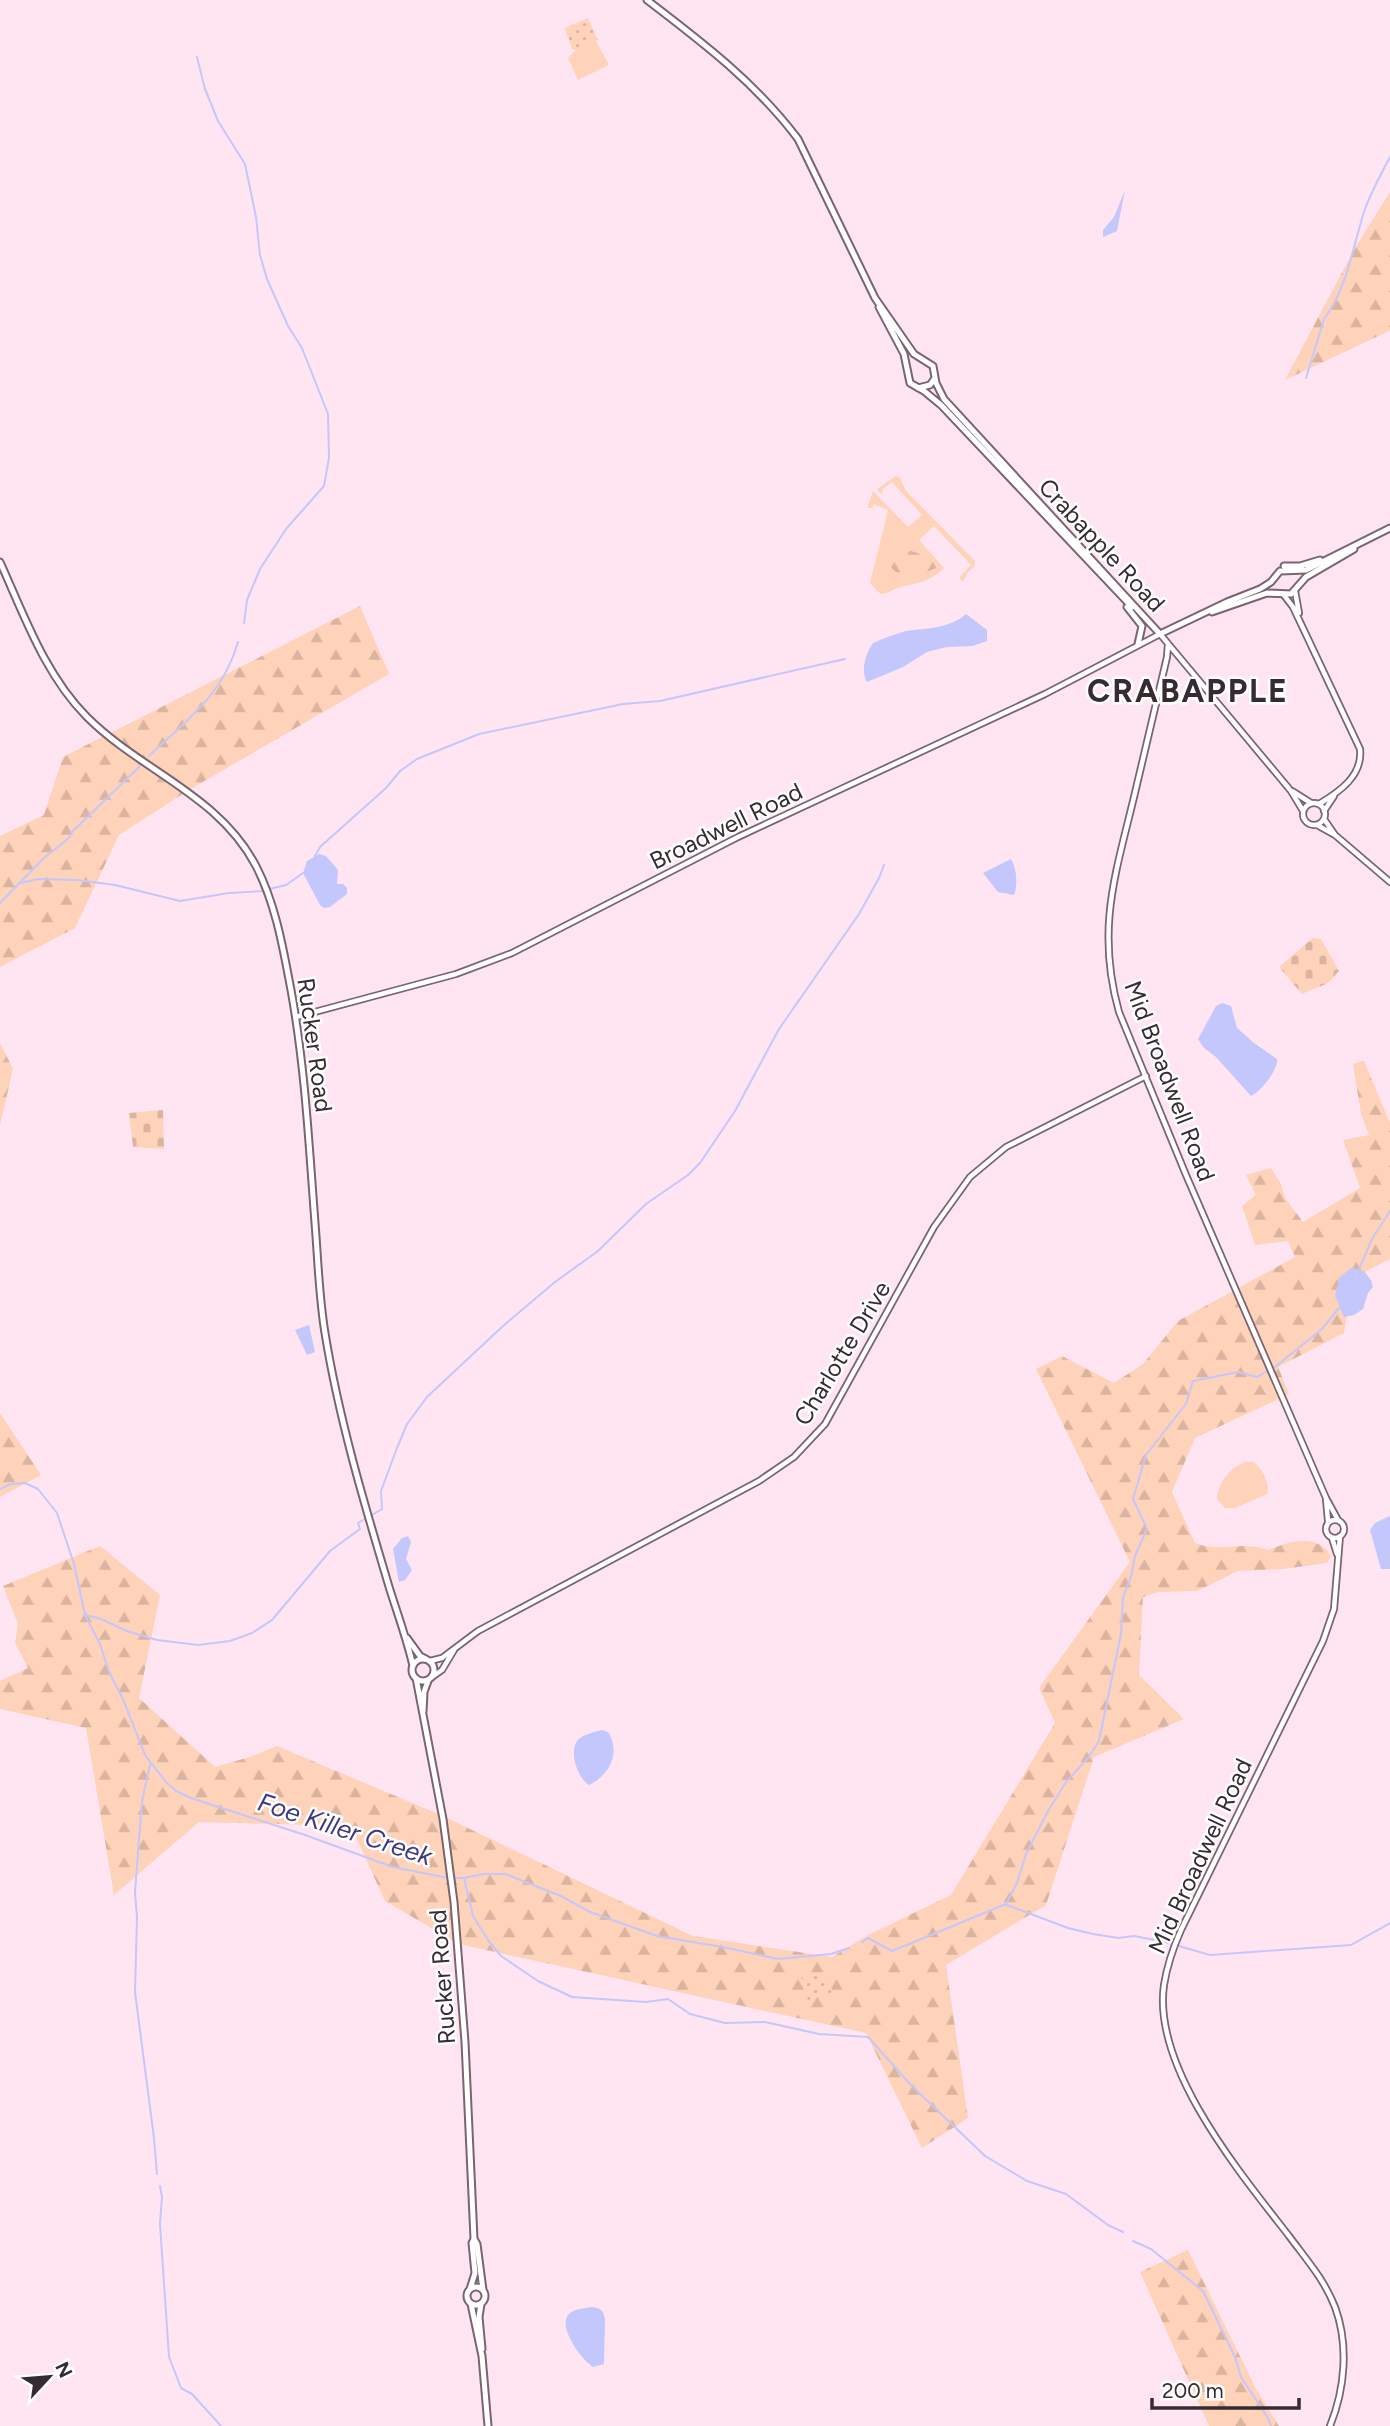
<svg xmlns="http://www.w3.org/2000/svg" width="1390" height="2426" font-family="Figtree,sans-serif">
<defs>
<pattern id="forest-firs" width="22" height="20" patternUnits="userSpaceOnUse" patternTransform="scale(1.75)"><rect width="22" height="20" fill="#ffd2ba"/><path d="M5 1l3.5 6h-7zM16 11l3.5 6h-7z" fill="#dbb4a0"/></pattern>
<pattern id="cemetery-stones" width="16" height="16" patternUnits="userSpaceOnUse" patternTransform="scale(1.75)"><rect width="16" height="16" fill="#ffd2ba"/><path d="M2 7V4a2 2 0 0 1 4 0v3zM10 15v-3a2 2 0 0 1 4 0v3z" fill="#dbb4a0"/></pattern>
<pattern id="park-dots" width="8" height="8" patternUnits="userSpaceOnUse" patternTransform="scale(1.75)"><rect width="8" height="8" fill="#ffd2ba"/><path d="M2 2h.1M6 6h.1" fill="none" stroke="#dbb4a0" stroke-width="1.8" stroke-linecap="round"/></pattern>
</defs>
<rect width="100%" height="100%" fill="#ffe5f2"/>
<path fill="#ffd2ba" d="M596 41 609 65 578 80 568 58 576 50Z
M896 476 900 478 906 491 975 561 974 567 968 572 963 582 959 578 971 565 934 526 919 540 944 568C928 583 919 582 898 588 894 589 886 594 882 594 879 594 873 586 870 583L888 510 874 504 872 508H867L873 491 908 527 922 515 892 482 883 489 882 495 877 489Z
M1245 1462H1254C1262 1470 1270 1482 1267 1494L1235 1508H1225L1217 1499C1218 1482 1229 1469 1245 1462Z"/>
<path fill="url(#forest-firs)" d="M1390 192V333L1389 331 1285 380 1355 248Z
M901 548 931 557 938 567C919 576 894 585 887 557Z
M360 606 389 674 189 790 119 835 75 928 0 967V836L44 815 63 757Z
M0 1043 13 1069 0 1125Z
M1364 1061 1390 1123V1259L1353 1278 1344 1333 1278 1367 1289 1394 1195 1438 1172 1492 1195 1543C1219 1553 1242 1540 1268 1550 1288 1542 1317 1532 1331 1556L1327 1563 1283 1569 1238 1571 1197 1591 1158 1592 1143 1597 1139 1675 1184 1719 1094 1757 1046 1905 946 1965 968 2118 922 2148 866 2033 459 1944 385 1901 351 1826 199 1822 114 1895 86 1728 0 1709V1681L28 1668 15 1643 18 1624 3 1586 100 1546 160 1595 139 1698 215 1767 250 1757 277 1746 443 1816 693 1936 832 1957 868 1935 951 1895 1055 1723 1039 1688 1130 1562 1036 1369 1062 1356 1114 1383 1143 1364 1178 1321 1295 1257 1288 1241 1255 1245 1242 1206 1256 1195 1246 1175 1271 1168 1281 1184 1285 1198 1303 1222 1360 1188 1343 1140 1369 1135 1361 1114 1353 1064Z
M0 1413 41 1475 0 1497Z
M1188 2250 1257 2391 1279 2426H1209L1140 2272Z"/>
<path fill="url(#cemetery-stones)" d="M1313 938 1321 939 1339 971 1328 983 1302 994 1279 967Z
M163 1110 164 1149 133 1147 129 1113Z"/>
<path fill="url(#park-dots)" d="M588 18 598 40 576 50 572 49 565 28Z
M826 1971 833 1993 808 2000 801 1978Z"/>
<path fill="#c4c7fb" d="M1125 190 1117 231 1103 237V230L1114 217Z
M966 614 987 630V641L972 646 947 647 927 652 903 667 867 682C860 671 866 653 873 643 884 638 895 634 906 631 928 628 948 629 966 614Z
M319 854 326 856 338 870 337 884H343L347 888V894L330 907 324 908 320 905 303 873 307 861Z
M1011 859C1017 869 1018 885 1014 895L998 892 983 873Z
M1222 1003 1231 1006 1237 1028 1254 1043 1277 1059C1278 1070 1262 1090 1251 1096L1216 1057 1204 1048 1198 1039 1216 1006Z
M1351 1268 1364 1271 1371 1280 1373 1287 1368 1293 1363 1309 1354 1315 1344 1317 1335 1296 1339 1278Z
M309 1325 315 1352 307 1355 295 1330Z
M1390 1516V1569H1381L1370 1530 1375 1523Z
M408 1536 411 1542 406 1559 412 1570 405 1580 399 1582 393 1549 402 1538Z
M602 1730 608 1732C621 1752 610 1775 589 1785 577 1778 567 1748 580 1738 586 1734 595 1732 602 1730Z
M592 2307C601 2308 604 2311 605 2320L604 2364 593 2367C582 2360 555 2325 570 2313 575 2309 586 2308 592 2307Z"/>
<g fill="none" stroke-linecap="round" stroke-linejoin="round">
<path stroke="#c4c7fb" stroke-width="2" d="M197 57 205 89 218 121 245 164 256 217 260 255 267 279 288 326 302 348 328 414 329 458 324 486 286 529 260 569 247 600 244 623
M1306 378 1324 319C1347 289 1353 246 1364 212 1370 194 1381 174 1390 157
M149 756C187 720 223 695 238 642
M315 856 320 847 386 788 400 771 417 759 479 734 623 704 660 701 845 659
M21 883 38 879 77 880 115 885 180 901 229 893 264 891
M269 889 286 885 303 873
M0 903 44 858 70 837 72 832 140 766
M1359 1269 1372 1239 1390 1211
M1275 1367 1322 1329 1339 1308
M0 1489 11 1484 25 1483 38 1489 57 1513 74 1564 85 1615 100 1644 109 1672 123 1699 145 1755 166 1782 176 1791 191 1798 305 1835 393 1867 448 1878
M86 1615 101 1619 127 1631 157 1640 198 1645 230 1641 252 1633 272 1620 330 1551 360 1529 358 1523 382 1509 381 1491 397 1448 407 1424 427 1397 503 1326 555 1282 598 1251 646 1204 688 1175 700 1163 735 1111 779 1029 859 914 879 878 884 865
M150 1765 142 1801 135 1892 137 1917 135 1992 154 2138 157 2174
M453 1878H464L473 1916 488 1940 501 1956 538 1981 572 1997 646 2002 668 1999 690 2014 725 2023 765 2022 819 2034 868 2037 911 2085 985 2156 1027 2181 1066 2194 1108 2225 1123 2232
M464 1878 484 1874H505L561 1896 590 1912 657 1936 723 1947 778 1959 831 1954 849 1948
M1007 1905 1068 1928 1093 1934 1118 1938 1134 1936 1165 1942 1210 1955 1351 1945 1390 1923
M862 1942 868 1938 892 1951 1006 1904 1017 1883 1026 1854 1048 1811 1066 1782 1088 1758 1099 1741 1121 1634 1123 1597 1131 1577 1135 1556 1147 1529 1133 1499 1146 1455 1186 1404 1193 1381 1238 1372 1257 1377 1269 1370
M160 2186 162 2197 160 2224 169 2357 181 2388 192 2394 221 2426
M1133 2241 1151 2249 1203 2291 1235 2357 1241 2377 1268 2418 1271 2426"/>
<g stroke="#7a646f" stroke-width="8">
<path id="tertiary" d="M1295 591 1299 613
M1283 594 1293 607 1360 749C1363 776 1339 792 1319 804
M1168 644 1167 657C1156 704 1145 751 1134 797 1115 876 1096 930 1119 1012L1186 1175 1326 1498 1338 1520
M1292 791 1311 803
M1303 814a11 11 0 1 1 22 0a11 11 0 1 1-22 0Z
M1324 811 1334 796
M1324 819 1335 835
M1317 825 1335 835 1390 882
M296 1017 456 974 512 953 738 837 1045 694 1160 634 1291 791 1303 811
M1326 1499 1328 1521
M1326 1529a9 9 0 1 1 18 0a9 9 0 1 1-18 0Z
M1332 1538 1337 1554
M430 1661 442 1658 478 1631 759 1481 794 1457 825 1424 934 1227 970 1177 1006 1147 1146 1076
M432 1677 442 1670 454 1650
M1330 2426C1345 2389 1349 2345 1335 2307 1324 2279 1306 2259 1289 2236 1241 2174 1152 2068 1164 1985 1167 1966 1173 1948 1181 1930L1323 1641 1334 1609 1340 1536"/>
</g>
<g stroke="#7a646f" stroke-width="9">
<path id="secondary" d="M647 0C702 42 756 83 798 139L875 298 914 354 933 366 936 383 944 399 1160 634
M879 307 904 354 910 383 924 391 941 405 1132 607
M918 388 930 385 935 378
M0 562C24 615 45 675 87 717 141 771 219 795 256 866 276 905 283 948 291 990 305 1067 309 1145 315 1223 318 1260 319 1297 325 1333 339 1420 365 1506 390 1590 398 1615 407 1640 413 1666
M1284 566H1300L1320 560
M1127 607 1142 626 1138 644
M1212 612 1267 593 1291 594 1306 577 1354 549
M1160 634 1227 602 1260 589 1271 582 1280 571 1306 570 1390 528
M407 1638 420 1656 426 1659
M412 1670a11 11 0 1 1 22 0a11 11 0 1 1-22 0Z
M416 1678 443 1819 454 1902 465 2042 474 2239 472 2243 475 2273 470 2289
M423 1712 424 1692 428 1681
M474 2239 477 2244 483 2290
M467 2296a9 9 0 1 1 18 0a9 9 0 1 1-18 0Z
M471 2304 482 2356 488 2426
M481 2304 479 2317 482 2349"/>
</g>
<use href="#tertiary" stroke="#fff" stroke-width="4.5"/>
<use href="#secondary" stroke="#fff" stroke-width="5"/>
</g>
<g text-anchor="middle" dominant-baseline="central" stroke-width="5" stroke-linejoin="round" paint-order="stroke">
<g font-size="24" fill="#352b30" stroke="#fff">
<text transform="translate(1102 545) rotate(47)">Crabapple Road</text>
<text transform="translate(726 826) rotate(-26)">Broadwell Road</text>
<text transform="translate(315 1045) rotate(82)">Rucker Road</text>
<text transform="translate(1170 1081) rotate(69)">Mid Broadwell Road</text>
<text transform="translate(842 1353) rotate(-59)">Charlotte Drive</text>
<text transform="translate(1200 1856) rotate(-65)">Mid Broadwell Road</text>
<text transform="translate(442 1977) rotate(-94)">Rucker Road</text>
</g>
<g font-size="26" font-style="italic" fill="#3d3983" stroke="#fff">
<text transform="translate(345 1829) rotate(18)">Foe Killer Creek</text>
</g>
<g font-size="32" font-weight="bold" letter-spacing="2" fill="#352b30" stroke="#fff">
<text x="1188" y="691">CRABAPPLE</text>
</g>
</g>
<g transform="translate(49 2377) rotate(64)" stroke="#ffffff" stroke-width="5" paint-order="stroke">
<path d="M0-5L12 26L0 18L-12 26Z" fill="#352b30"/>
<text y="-10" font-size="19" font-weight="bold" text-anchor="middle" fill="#352b30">N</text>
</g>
<path d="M1152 2398v10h147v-10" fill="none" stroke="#352b30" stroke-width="3.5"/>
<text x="1162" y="2398" font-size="21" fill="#352b30" stroke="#ffffff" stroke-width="5" paint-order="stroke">200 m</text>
</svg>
